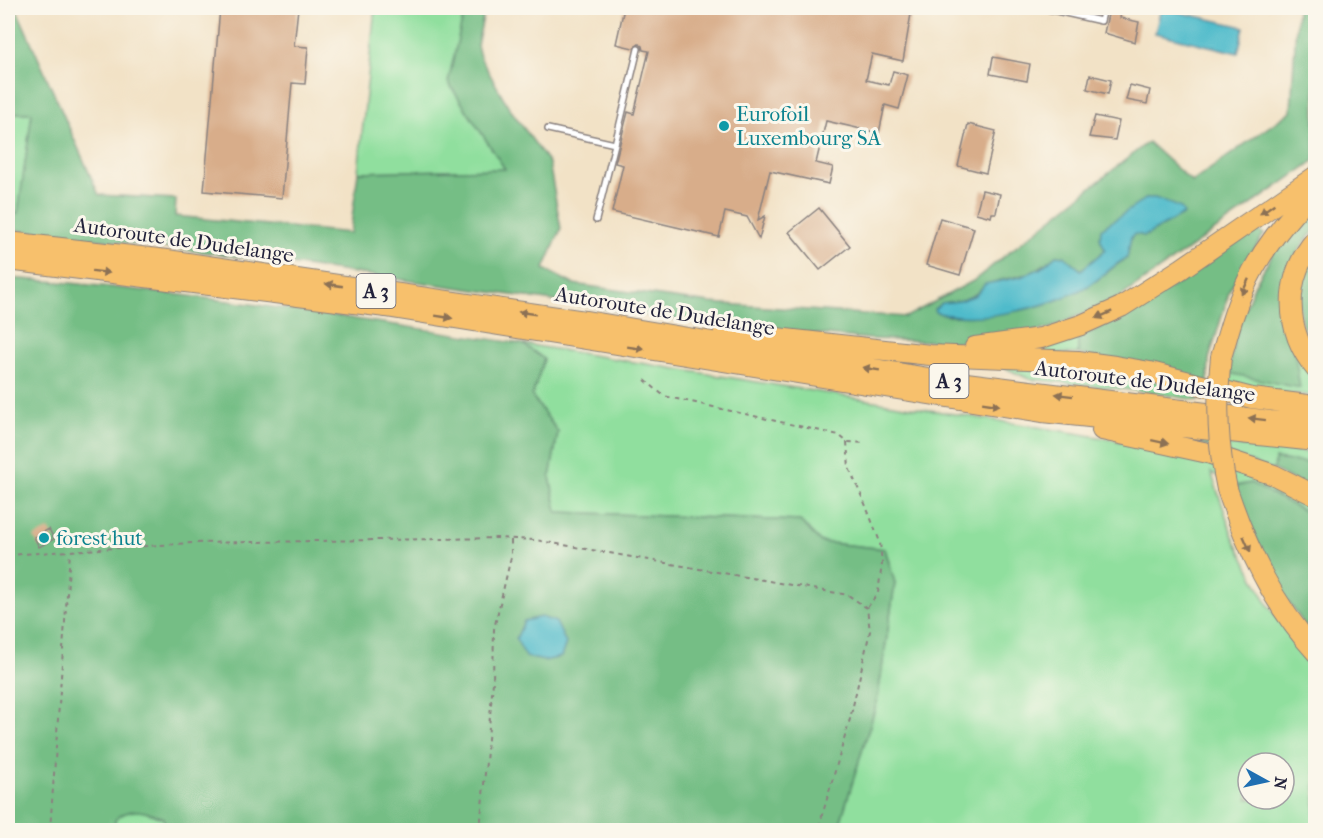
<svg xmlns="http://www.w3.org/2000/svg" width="1323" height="838" font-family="'IM FELL French Canon',serif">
<rect width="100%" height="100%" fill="#fbf7ec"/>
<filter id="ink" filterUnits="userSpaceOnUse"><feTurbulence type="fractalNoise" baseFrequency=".0167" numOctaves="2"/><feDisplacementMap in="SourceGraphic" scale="12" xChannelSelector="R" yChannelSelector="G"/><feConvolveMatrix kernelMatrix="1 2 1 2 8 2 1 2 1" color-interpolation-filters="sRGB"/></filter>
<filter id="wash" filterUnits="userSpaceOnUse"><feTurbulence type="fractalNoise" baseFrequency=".008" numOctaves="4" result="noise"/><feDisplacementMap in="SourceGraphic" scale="24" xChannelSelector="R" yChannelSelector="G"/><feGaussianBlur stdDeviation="1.35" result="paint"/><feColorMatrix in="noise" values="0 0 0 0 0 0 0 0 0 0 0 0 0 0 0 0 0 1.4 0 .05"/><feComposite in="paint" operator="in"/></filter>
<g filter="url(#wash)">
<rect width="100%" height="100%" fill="#f2e2c6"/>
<path fill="#90df9e" stroke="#59806c" stroke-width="1.5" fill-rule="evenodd" d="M375 8H465L449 82 505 169 358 172Z
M8 113H32L18 214 8 213Z
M1078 335V354L1023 352 1022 348Z
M1292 343 1315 376V396L1227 386 1228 373Z
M523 344C665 367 806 390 948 413 1073 433 1202 447 1315 504V517L1251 483 1233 486 1211 472 1233 537 1268 605 1315 666V830H838L877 702 895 583 885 549 821 542 800 521 557 512 550 477 558 432 532 396 544 359ZM1248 763H1284V799H1248Z
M1001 366 1077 369 1141 378 1198 393V400L1150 392 1029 379Z
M1189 441 1315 453V464L1276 459 1274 470Z
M138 809 164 819 163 830H115V820L120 815Z"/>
<path fill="#74be85" stroke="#4b7060" stroke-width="1.5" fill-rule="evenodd" d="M8 8H16L99 195 176 199 175 216 350 233 358 172 505 169 448 82 465 8H485L477 45 480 57 510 109 549 163 561 229 544 269 573 284 710 303 906 317 973 281 1148 142 1192 182 1291 111 1297 8H1315V160L1120 297 1051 328 1002 339 953 342 870 339 707 324 533 298 219 254 8 229V213H18L32 113H8ZM1183 214 1145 236 1135 234 1131 237 1127 258C1113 265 1103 278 1089 285 1042 310 1000 314 948 316L942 303C953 302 964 301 974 295 980 292 982 286 988 284 1019 274 1029 279 1056 255L1064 256 1081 270 1106 250 1100 238Z
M1315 203V230C1295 251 1282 276 1281 306 1280 318 1287 331 1291 342 1297 356 1297 373 1300 388L1228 373 1237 328 1255 284 1282 238Z
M1253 228 1264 234 1230 289 1209 359 1208 382 1078 354V335L1091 332 1186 279Z
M1315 256V356C1311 344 1304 332 1301 320 1296 299 1302 272 1315 256Z
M8 278C180 290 352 319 523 344L544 359 532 396 558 432 550 477 557 512 800 521 821 542 885 549 895 583 877 702 838 830H163L164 818C147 812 130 805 115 820V830H8Z
M1275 459 1315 464V491L1274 470Z
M1251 483 1315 517V640L1276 584 1233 487Z"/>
<path fill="#50bbcb" stroke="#396e83" stroke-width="1.5" d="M1161 8 1244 27 1238 53 1155 33Z
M1147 198H1155L1181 208 1184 214 1145 236 1135 234 1131 237 1127 258C1113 265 1103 277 1090 285 1051 307 978 325 935 312L934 309 942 303 959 301 976 295 985 284 1020 277 1041 268 1056 255 1064 256 1081 270 1105 250 1100 238 1101 229Z
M541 617 556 622 566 643 561 657 544 661 526 657 516 639 524 621Z"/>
<g id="blocks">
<path fill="#d8ad8a" d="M220 8H298L294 46 308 47 305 84 292 83 282 198 204 191Z
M624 8H912L903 61 872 54 866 80 889 85 893 71 908 75 899 109 885 105 879 133 826 121 816 163 833 167 829 184 770 171 758 220 765 216 759 239 747 217 725 212 719 237 612 212 623 165 615 163 628 112 634 114 649 51 643 50 642 46 639 44 633 48 616 44Z
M1109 10 1121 12 1120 18 1139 22 1135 42 1104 33Z
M993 57 1030 64 1027 81 990 74Z
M1090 75 1111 80 1108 94 1087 89Z
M1130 85 1150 90 1147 104 1126 100Z
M1095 116 1119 121 1115 140 1089 137Z
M968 124 996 131 986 173 958 166Z
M982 190 1000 194 996 213H992L991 217 976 213Z
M819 208 850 246 820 270 789 232Z
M940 218 974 228 960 275 926 265Z
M49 529 54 539 39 547 34 537Z"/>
</g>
</g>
<g filter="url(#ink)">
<use href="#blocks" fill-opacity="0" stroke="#8a8280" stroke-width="1.5"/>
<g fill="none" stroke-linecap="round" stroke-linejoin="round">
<g stroke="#8a8280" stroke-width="8">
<path id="service" d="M1043 8 1101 21 1104 8
M548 129 615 144 596 220
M615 144 638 49"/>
</g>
<g stroke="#8a8280" stroke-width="22">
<path id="motorway" d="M1316 239C1283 277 1284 331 1316 369
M8 242 167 260 585 321 934 379 1270 421 1316 424
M8 260 386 307 1042 412 1316 441
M724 332 930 355 1078 361 1115 366 1150 372 1252 398 1316 406
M975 347 1041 338 1081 325 1121 307 1181 269 1316 176
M1221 357C1228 335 1233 312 1243 291 1259 252 1287 219 1316 189
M1102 430 1208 453 1274 475 1316 496
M1227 489C1247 548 1273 605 1316 652"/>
</g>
<path stroke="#8a8280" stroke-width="2" stroke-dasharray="4.5 4.5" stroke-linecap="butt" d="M645 380 664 396 839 435 847 442 865 443
M847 442 849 468 866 506 880 542 882 564 878 593 867 608
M8 555 192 543 500 538 535 540 848 595 867 608 870 631 850 719 818 830
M50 830 70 552
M480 830 493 682 494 629 511 557V538"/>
<use href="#service" stroke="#fff" stroke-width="5"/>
<use href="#motorway" stroke="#f7c06c" stroke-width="20"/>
<g stroke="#8a8280" stroke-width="22" stroke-linecap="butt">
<path id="motorway-bridge" d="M1221 357C1216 403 1217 444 1227 489"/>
</g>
<use href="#motorway-bridge" stroke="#f7c06c" stroke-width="20"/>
</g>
<defs><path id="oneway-solid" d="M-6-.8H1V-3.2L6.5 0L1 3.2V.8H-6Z" transform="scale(1.5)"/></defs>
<g fill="#8c7154">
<use href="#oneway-solid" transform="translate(1267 209) rotate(145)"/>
<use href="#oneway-solid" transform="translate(101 272) rotate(7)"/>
<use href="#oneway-solid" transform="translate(334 285) rotate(-172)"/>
<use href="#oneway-solid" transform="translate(1245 287) rotate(115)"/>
<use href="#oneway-solid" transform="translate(527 313) rotate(-172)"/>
<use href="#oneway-solid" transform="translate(1104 315) rotate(156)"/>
<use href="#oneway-solid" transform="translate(444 317) rotate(9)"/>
<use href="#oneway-solid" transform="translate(636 348) rotate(9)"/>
<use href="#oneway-solid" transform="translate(871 369) rotate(-171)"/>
<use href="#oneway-solid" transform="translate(1064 395) rotate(-173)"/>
<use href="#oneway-solid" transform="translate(991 404) rotate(9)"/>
<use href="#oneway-solid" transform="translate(1257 419) rotate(-173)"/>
<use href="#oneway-solid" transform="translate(1160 442) rotate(12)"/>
<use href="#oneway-solid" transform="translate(1247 544) rotate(66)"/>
</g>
</g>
<g fill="#0f9aa8" stroke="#fbf7ec" stroke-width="2">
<circle cx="724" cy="126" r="6"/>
<circle cx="44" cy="538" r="6"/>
</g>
<g text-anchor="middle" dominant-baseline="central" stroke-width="6" stroke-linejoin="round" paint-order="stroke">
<g fill="#fbf7ec" stroke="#636270" stroke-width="1.5">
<rect x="356.5" y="274" width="39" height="34" rx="4.5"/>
<rect x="929.5" y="364" width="39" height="34" rx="4.5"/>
</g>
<g font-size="20" font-weight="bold" fill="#22223b">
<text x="376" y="291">A 3</text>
<text x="949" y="381">A 3</text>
</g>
<g font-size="21" fill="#0d838f" stroke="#fbf7ec" text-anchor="start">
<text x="736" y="114">Eurofoil<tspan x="736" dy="24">Luxembourg SA</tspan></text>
<text x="56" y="538">forest hut</text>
</g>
<g font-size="21" fill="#22223b" stroke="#fbf7ec">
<text transform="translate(184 240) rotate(8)">Autoroute de Dudelange</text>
<text transform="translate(665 311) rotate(9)">Autoroute de Dudelange</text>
<text transform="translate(1145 381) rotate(7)">Autoroute de Dudelange</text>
</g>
</g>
<rect width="1323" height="838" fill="none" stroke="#fbf7ec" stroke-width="30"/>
<g transform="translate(1266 781) rotate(98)"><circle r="28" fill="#fbf7ec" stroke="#a4a2a5" stroke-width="1.5"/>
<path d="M0-4.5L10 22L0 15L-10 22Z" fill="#1f6fb2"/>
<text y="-9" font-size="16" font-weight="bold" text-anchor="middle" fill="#22223b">N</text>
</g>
</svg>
